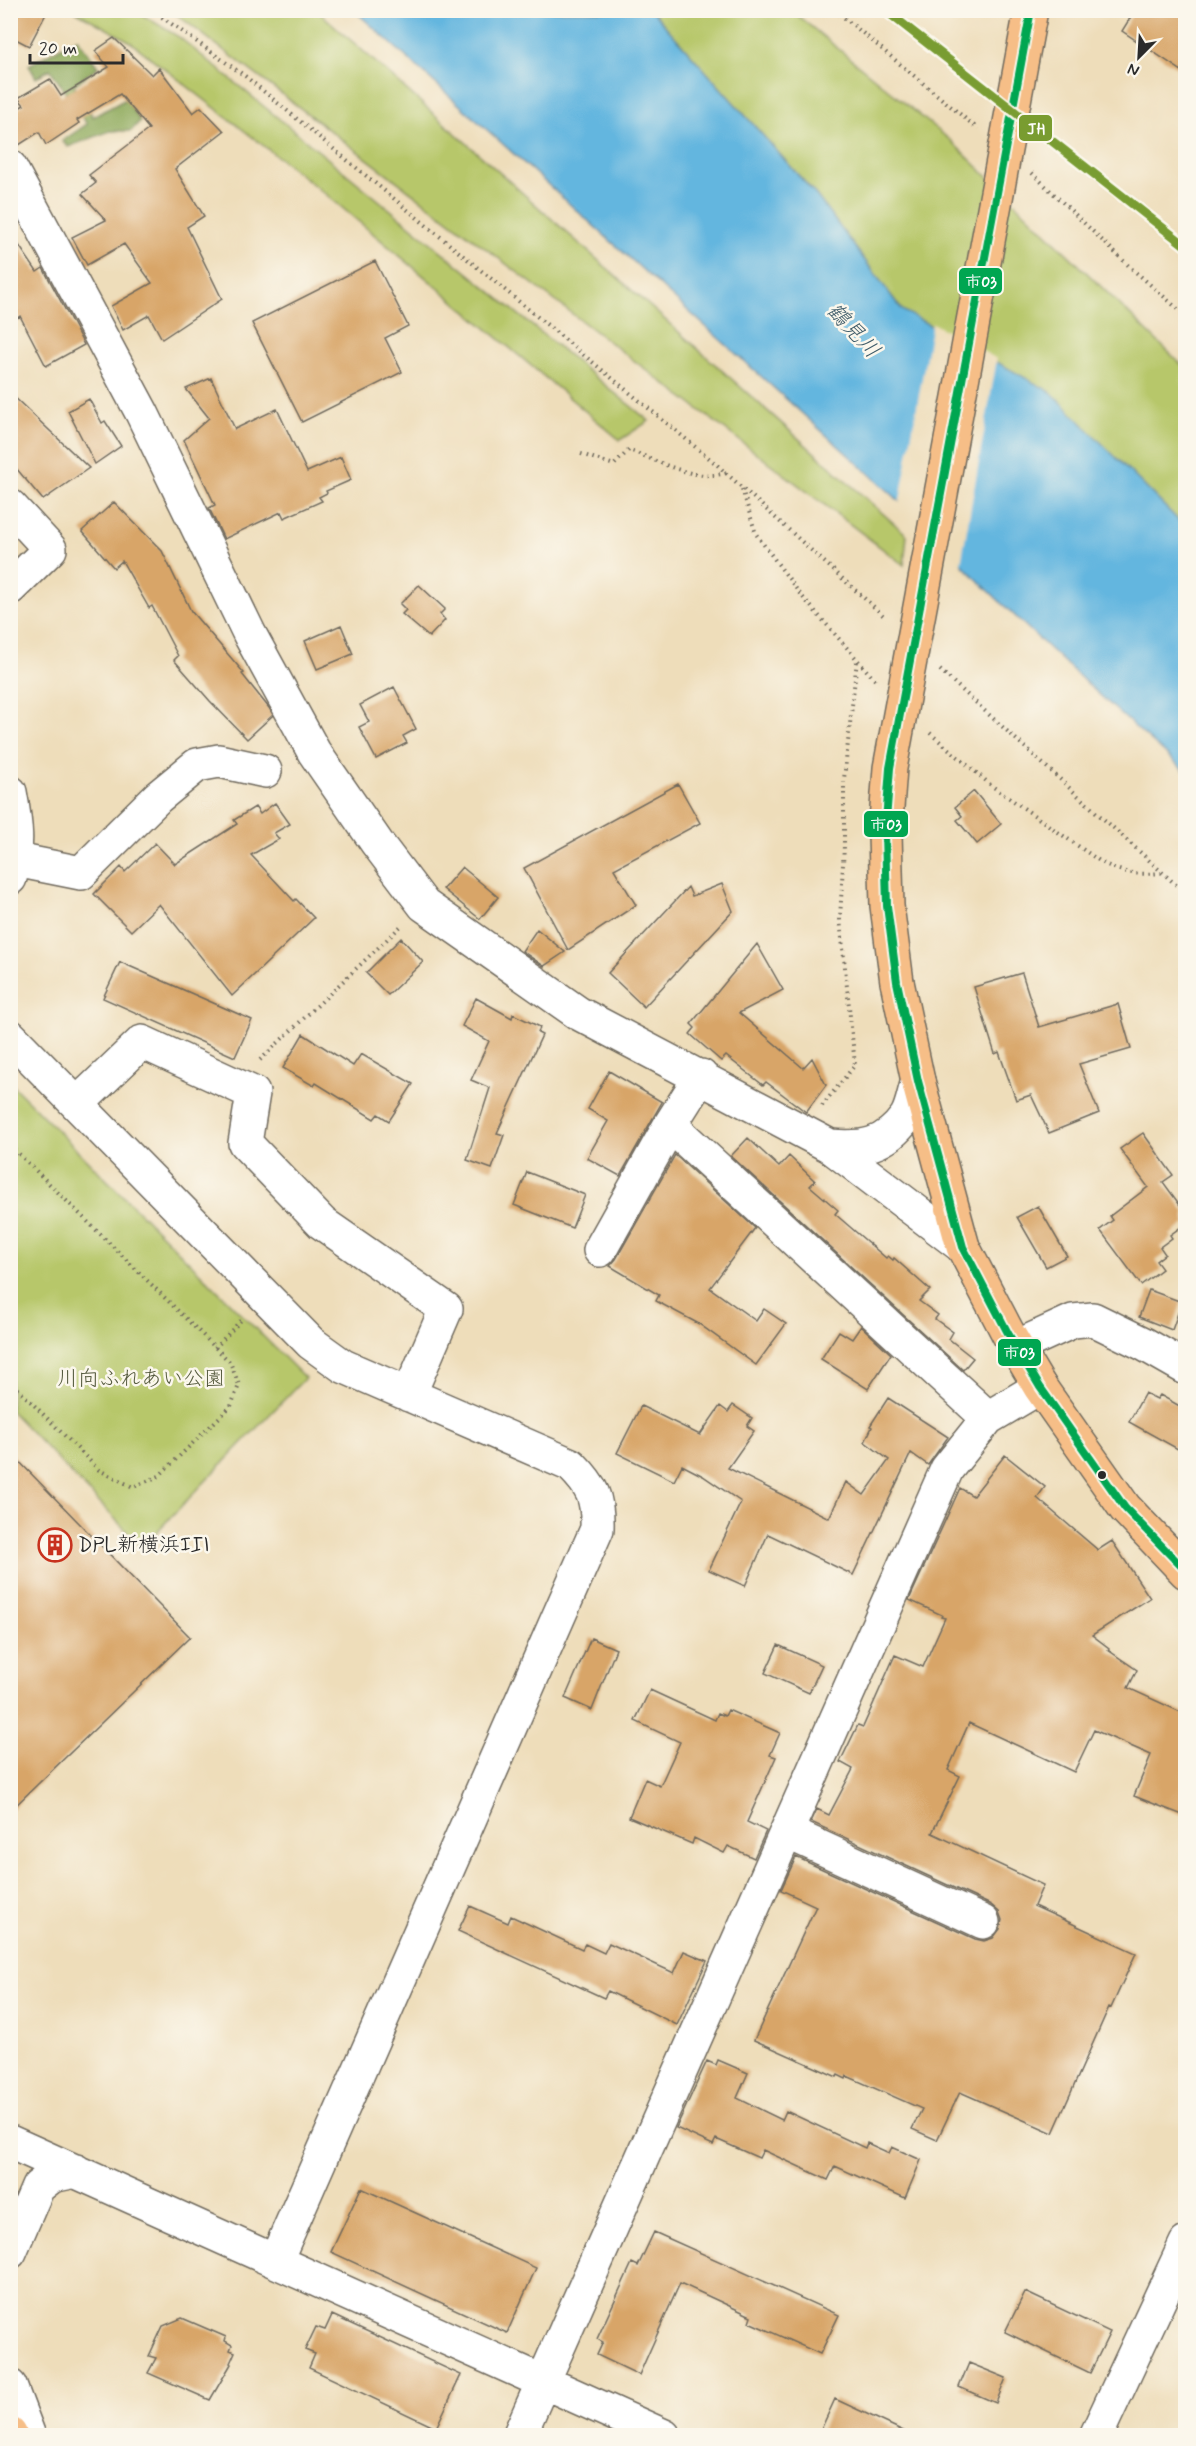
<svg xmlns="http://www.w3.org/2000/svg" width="1196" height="2446" font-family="Mynerve,'Klee One',sans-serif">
<rect width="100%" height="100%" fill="#fbf7ec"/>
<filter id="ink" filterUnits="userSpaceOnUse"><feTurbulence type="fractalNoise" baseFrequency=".0167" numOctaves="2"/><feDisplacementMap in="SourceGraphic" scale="12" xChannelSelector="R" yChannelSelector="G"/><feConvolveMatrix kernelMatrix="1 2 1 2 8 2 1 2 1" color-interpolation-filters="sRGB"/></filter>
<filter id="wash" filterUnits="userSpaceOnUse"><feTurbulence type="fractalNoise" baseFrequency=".008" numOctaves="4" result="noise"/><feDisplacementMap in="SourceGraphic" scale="24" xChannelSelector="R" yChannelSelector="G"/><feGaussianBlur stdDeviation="1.35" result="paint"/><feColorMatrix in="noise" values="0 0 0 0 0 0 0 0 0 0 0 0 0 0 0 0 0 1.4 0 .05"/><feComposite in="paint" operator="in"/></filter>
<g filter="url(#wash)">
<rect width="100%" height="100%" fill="#eeddba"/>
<path fill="#b7c76a" stroke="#71794a" stroke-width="1.5" d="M75 11H136L179 37 649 421 620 440 328 196 129 41Z
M172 11H318L907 535 904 565Z
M652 11H792L950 140 1185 368V527L1051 393 902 310 816 195Z
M10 1083 305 1378 142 1547 11 1411Z"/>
<path fill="#91ac5e" stroke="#5e6c44" stroke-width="1.5" d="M77 38 98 67 74 85 93 117 126 99 140 121 131 131H110L68 147 62 141 87 124 50 69 36 78 29 65Z"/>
<path fill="#63b6df" stroke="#477085" stroke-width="1.5" d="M355 11H652L816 195 902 310 1051 392 1185 527V771C1084 683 987 592 894 496Z"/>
<path fill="#eeddba" d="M932 323 997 359 960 569 899 505Z"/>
<g id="blocks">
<path fill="#d8a568" d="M10 10H48L29 46 10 36Z
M1135 10H1174L1185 18V73L1122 31Z
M114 38 152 75 159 68 193 113 201 107 224 131 175 169 204 216 187 227 222 299 162 339 149 315 123 330 111 306 152 283 124 244 87 265 72 237 106 220 82 194 96 183 89 175 149 129 120 94 77 120 79 123 46 145 39 132 19 145 10 133V113L24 105 18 98 50 79 61 96 109 67 95 51Z
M10 232 37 272 43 268 84 345 46 366 20 316 10 323Z
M375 261 408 326 385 338 402 372 302 422 252 323Z
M211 378 235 429 277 409 307 472 341 457 351 480 326 491 327 493 319 497 322 501 284 518 281 512 224 539 209 508 215 505 184 440 209 418 186 389Z
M10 393 89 468 43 500 10 461Z
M89 399 102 423 105 421 121 446 95 464 68 411Z
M114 502 162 551 191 611 244 673 242 674 269 708 273 715 247 739 210 701 174 660 178 656 152 606 149 608 122 561 114 568 82 531Z
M419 585 445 609 440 614 445 620 429 637 402 614 406 610 400 604Z
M341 625 353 654 317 669 305 641Z
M394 687 416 729 403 736 407 743 376 759 359 727 369 722 360 705Z
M678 784 700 823 614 869 636 905 568 950 524 868Z
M974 791 1001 824 977 844 957 820 962 816 955 807Z
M275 803 290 824 274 833 279 839 251 855 294 901 296 899 314 918 232 996 159 904 131 931 94 894 121 867 125 872 155 843 175 864 237 824 234 820 255 807 260 814Z
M462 867 498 897 480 919 443 889Z
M722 884 733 911 644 1007 608 973 688 887 692 896Z
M537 929 565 952 544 966 522 951Z
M401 938 423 962 388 995 366 973Z
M757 944 783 990 739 1013 803 1068 812 1058 826 1085 806 1112 766 1082 763 1085 726 1056 721 1061 690 1034 695 1028 691 1024Z
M120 962 252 1020 235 1057 103 998Z
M1022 973 1039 1027 1118 1004 1131 1049 1079 1064 1099 1113 1049 1133 1031 1095 1016 1100 999 1052 995 1054 974 987Z
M476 998 512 1018 513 1014 540 1027 538 1033 542 1035 497 1133 504 1135 492 1169 467 1160 490 1088 471 1080 489 1041 462 1026Z
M303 1034 353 1066 361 1054 413 1084 389 1121 378 1114 374 1119 316 1083 314 1086 283 1068Z
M609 1071 662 1102 620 1176 587 1158 608 1121 588 1109Z
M1143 1133 1173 1175 1163 1182 1185 1212V1224L1170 1235 1172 1238 1160 1247 1165 1254 1156 1261 1162 1269 1141 1285 1100 1230 1113 1220 1110 1216 1148 1187 1120 1149Z
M748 1138 779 1167 789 1156 815 1181 810 1186 838 1210 835 1214 886 1258 888 1256 893 1260 894 1258 930 1290 919 1301 938 1315 935 1319 953 1332 949 1339 973 1358 963 1370 731 1156Z
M675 1155 755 1228 710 1288 756 1321 764 1309 786 1324 756 1365 699 1324 656 1301 659 1295 610 1266 616 1259Z
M527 1172 585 1195 572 1228 514 1205Z
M1038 1206 1067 1256 1046 1267 1017 1217Z
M1149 1290 1182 1302 1172 1330 1139 1317Z
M861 1326 891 1354 868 1389 821 1359 839 1331 852 1339Z
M1145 1393 1157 1399 1160 1395 1185 1409V1453L1129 1422Z
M888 1398 948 1437 928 1465 911 1453 853 1575 768 1534 745 1586 709 1570 741 1502 703 1476 682 1465 674 1481 617 1453 641 1406 700 1435 720 1406 728 1412 733 1405 752 1418 747 1426 754 1431 728 1468 829 1518 846 1482 864 1495 889 1460 865 1442 872 1427 870 1426Z
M10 1452 190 1637 10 1811Z
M1005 1455 1045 1487 1037 1498 1098 1550 1112 1541 1150 1598 1092 1635 1109 1648 1108 1650 1137 1670 1128 1688 1185 1714V1816L1134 1796 1151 1755 1094 1730 1074 1772 969 1723 948 1770 960 1776 932 1833 1043 1885 1034 1906 1136 1953 1111 2008 1109 2007 1053 2133 960 2092 937 2140 912 2129 922 2109 847 2076 846 2079 838 2075 837 2077 754 2040 816 1906 781 1890 796 1857 975 1939 984 1941 993 1938 1000 1929 1002 1920 999 1912 991 1905 811 1822 817 1809 829 1815 853 1769 840 1762 858 1725 863 1727 895 1655 923 1667 945 1618 941 1617 942 1615 909 1600 960 1488 973 1496Z
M591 1638 616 1649 592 1710 565 1698Z
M778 1645 822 1665 809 1693 765 1673Z
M650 1690 715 1720 718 1713 725 1716 728 1710 780 1733 770 1755 776 1757 747 1822 766 1831 754 1858 728 1846 724 1853 694 1838 692 1844 629 1817 645 1779 660 1786 680 1742 635 1721Z
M470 1906 508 1923 511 1916 582 1949 585 1944 604 1953 609 1943 674 1973 684 1951 707 1961 677 2025 608 1991 604 1998 458 1931Z
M718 2060 748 2073 737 2098 782 2120 786 2111 865 2148 867 2143 889 2153 892 2147 921 2160 905 2198 835 2166 828 2180 763 2150 759 2158 716 2139 713 2145 676 2128 707 2061 716 2065Z
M361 2188 536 2268 507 2333 331 2252Z
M654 2232 839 2315 820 2354 749 2322 751 2316 680 2283 639 2375 597 2355 603 2342 597 2339 632 2263 638 2266Z
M1025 2292 1110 2332 1090 2373 1005 2332Z
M332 2315 461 2375 436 2428 309 2368 315 2354 305 2350 316 2327 325 2330Z
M182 2318 226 2337 225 2341 232 2345 230 2350 235 2352 230 2363 231 2364 210 2400 148 2373 156 2358 149 2356 163 2326Z
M969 2363 1006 2378 996 2403 959 2387Z
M835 2399 914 2436H818Z"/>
</g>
</g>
<g filter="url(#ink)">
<use href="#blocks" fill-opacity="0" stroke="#6f695d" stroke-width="1.5"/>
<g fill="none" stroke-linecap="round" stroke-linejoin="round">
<g stroke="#6f695d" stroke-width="36">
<path id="minor" d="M10 167 142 413 250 635 314 752 377 843 424 905 578 1013 830 1146 963 1247
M10 506 50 549 10 588
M10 792C16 824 19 846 10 878
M16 860 81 873 158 797 197 765 219 761 265 771
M10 1036 311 1343 343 1366 571 1465C593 1487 598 1498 597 1529L276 2260
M77 1104 142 1042 253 1093 245 1143 322 1223 446 1309 409 1395
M670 1125 988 1418
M830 1146C863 1149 885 1146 906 1117 912 1108 914 1092 918 1081
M600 1250 670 1125 701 1076
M1016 1347 1073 1321 1093 1319 1144 1344 1186 1368
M787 1832 983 1922
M10 2142 664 2436
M10 2252 38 2187 52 2176 76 2171
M10 2386 29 2436
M519 2436 947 1469 988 1418 1040 1387
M1096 2436 1186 2243"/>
</g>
<g stroke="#6f695d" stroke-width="36">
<path id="major" d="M897 982 918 1081 963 1247 1009 1335 1040 1387 1125 1508 1186 1572"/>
</g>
<g stroke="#6f695d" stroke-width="36">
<path id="highway" d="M10 2434 11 2436"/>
</g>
<path stroke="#6f695d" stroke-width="4" stroke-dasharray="1.5 4.5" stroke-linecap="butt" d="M152 10 245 76 715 463 885 617
M835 10 978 129
M1032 173 1130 267 1186 316
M581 454 614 465 629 450C659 461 694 482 726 473
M742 489 756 534 800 594 875 680
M940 670 1186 894
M930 733 992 786 1101 862C1124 874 1136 875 1161 873
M260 1060 401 926
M822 1106 855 1065 840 919 844 846V779L857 660
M10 1145 17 1152
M10 1158 17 1152 230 1362 239 1385 231 1406 159 1476 133 1487 99 1470 10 1381
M215 1348 243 1318"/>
<use href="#minor" stroke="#fff" stroke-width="33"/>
<use href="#major" stroke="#f6be87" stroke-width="33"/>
<use href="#highway" stroke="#f6be87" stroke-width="33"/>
<g stroke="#6f695d" stroke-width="36" stroke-linecap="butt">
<path id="major-bridge" d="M897 982 887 906 885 834 890 768 1031 10"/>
</g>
<use href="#major-bridge" stroke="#f6be87" stroke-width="33"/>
<g stroke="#fbf7ec" stroke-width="12">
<path id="bus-1" d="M1031 10 890 768 885 834 887 906 897 982 918 1081 963 1247 1009 1335 1040 1387 1125 1508 1186 1571"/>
</g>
<use href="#bus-1" stroke="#00a651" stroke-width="8"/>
<g stroke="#fbf7ec" stroke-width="14">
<path id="rail-1" d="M885 10 1186 246"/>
</g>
<use href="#rail-1" stroke="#799c30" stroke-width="9"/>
</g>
</g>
<defs>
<g id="building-ring" transform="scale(1.725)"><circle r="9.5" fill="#fbf7ec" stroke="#c8321e" stroke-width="1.5"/><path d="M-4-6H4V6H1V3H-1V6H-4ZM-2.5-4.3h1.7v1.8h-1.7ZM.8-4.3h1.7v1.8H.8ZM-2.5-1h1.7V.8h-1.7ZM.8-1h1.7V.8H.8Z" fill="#c8321e"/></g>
</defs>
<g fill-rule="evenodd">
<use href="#building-ring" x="55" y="1545"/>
</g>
<circle fill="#2b2b2b" stroke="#fbf7ec" stroke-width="2" cx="1102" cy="1475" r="5"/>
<g text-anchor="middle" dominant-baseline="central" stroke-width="5" stroke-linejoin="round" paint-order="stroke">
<g font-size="21" fill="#555a3e" stroke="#fbf7ec">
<text x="141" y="1379">川向ふれあい公園</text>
</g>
<g font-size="21" fill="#2b2b2b" stroke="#fbf7ec" text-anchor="start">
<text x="78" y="1545">DPL新横浜III</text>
</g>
<g font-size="22" font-style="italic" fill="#3f5c6a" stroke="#fbf7ec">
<text transform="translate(853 331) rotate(47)">鶴見川</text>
</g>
</g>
<g stroke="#fbf7ec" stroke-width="2">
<rect x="1018" y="114" width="35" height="28" rx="6" fill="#799c30"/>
<rect x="958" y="267" width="45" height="28" rx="6" fill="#00a651"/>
<rect x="863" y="810" width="46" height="28" rx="6" fill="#00a651"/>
<rect x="997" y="1338" width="45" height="29" rx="6" fill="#00a651"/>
</g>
<g font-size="16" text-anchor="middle" font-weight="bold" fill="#fff">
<text x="1036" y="134">JH</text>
<text x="981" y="287">市03</text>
<text x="886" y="830">市03</text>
<text x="1019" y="1358">市03</text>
</g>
<rect width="1196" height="2446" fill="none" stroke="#fbf7ec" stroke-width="36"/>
<g transform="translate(1139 57) rotate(204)" stroke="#fbf7ec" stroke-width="4.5" paint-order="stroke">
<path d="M0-4.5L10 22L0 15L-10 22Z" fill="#2b2b2b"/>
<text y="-9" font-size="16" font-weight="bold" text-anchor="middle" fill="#2b2b2b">N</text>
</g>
<path d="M30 54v9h93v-9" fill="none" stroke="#2b2b2b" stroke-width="3"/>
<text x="39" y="54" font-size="18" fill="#2b2b2b" stroke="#fbf7ec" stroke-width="4.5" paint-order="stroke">20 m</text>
</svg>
